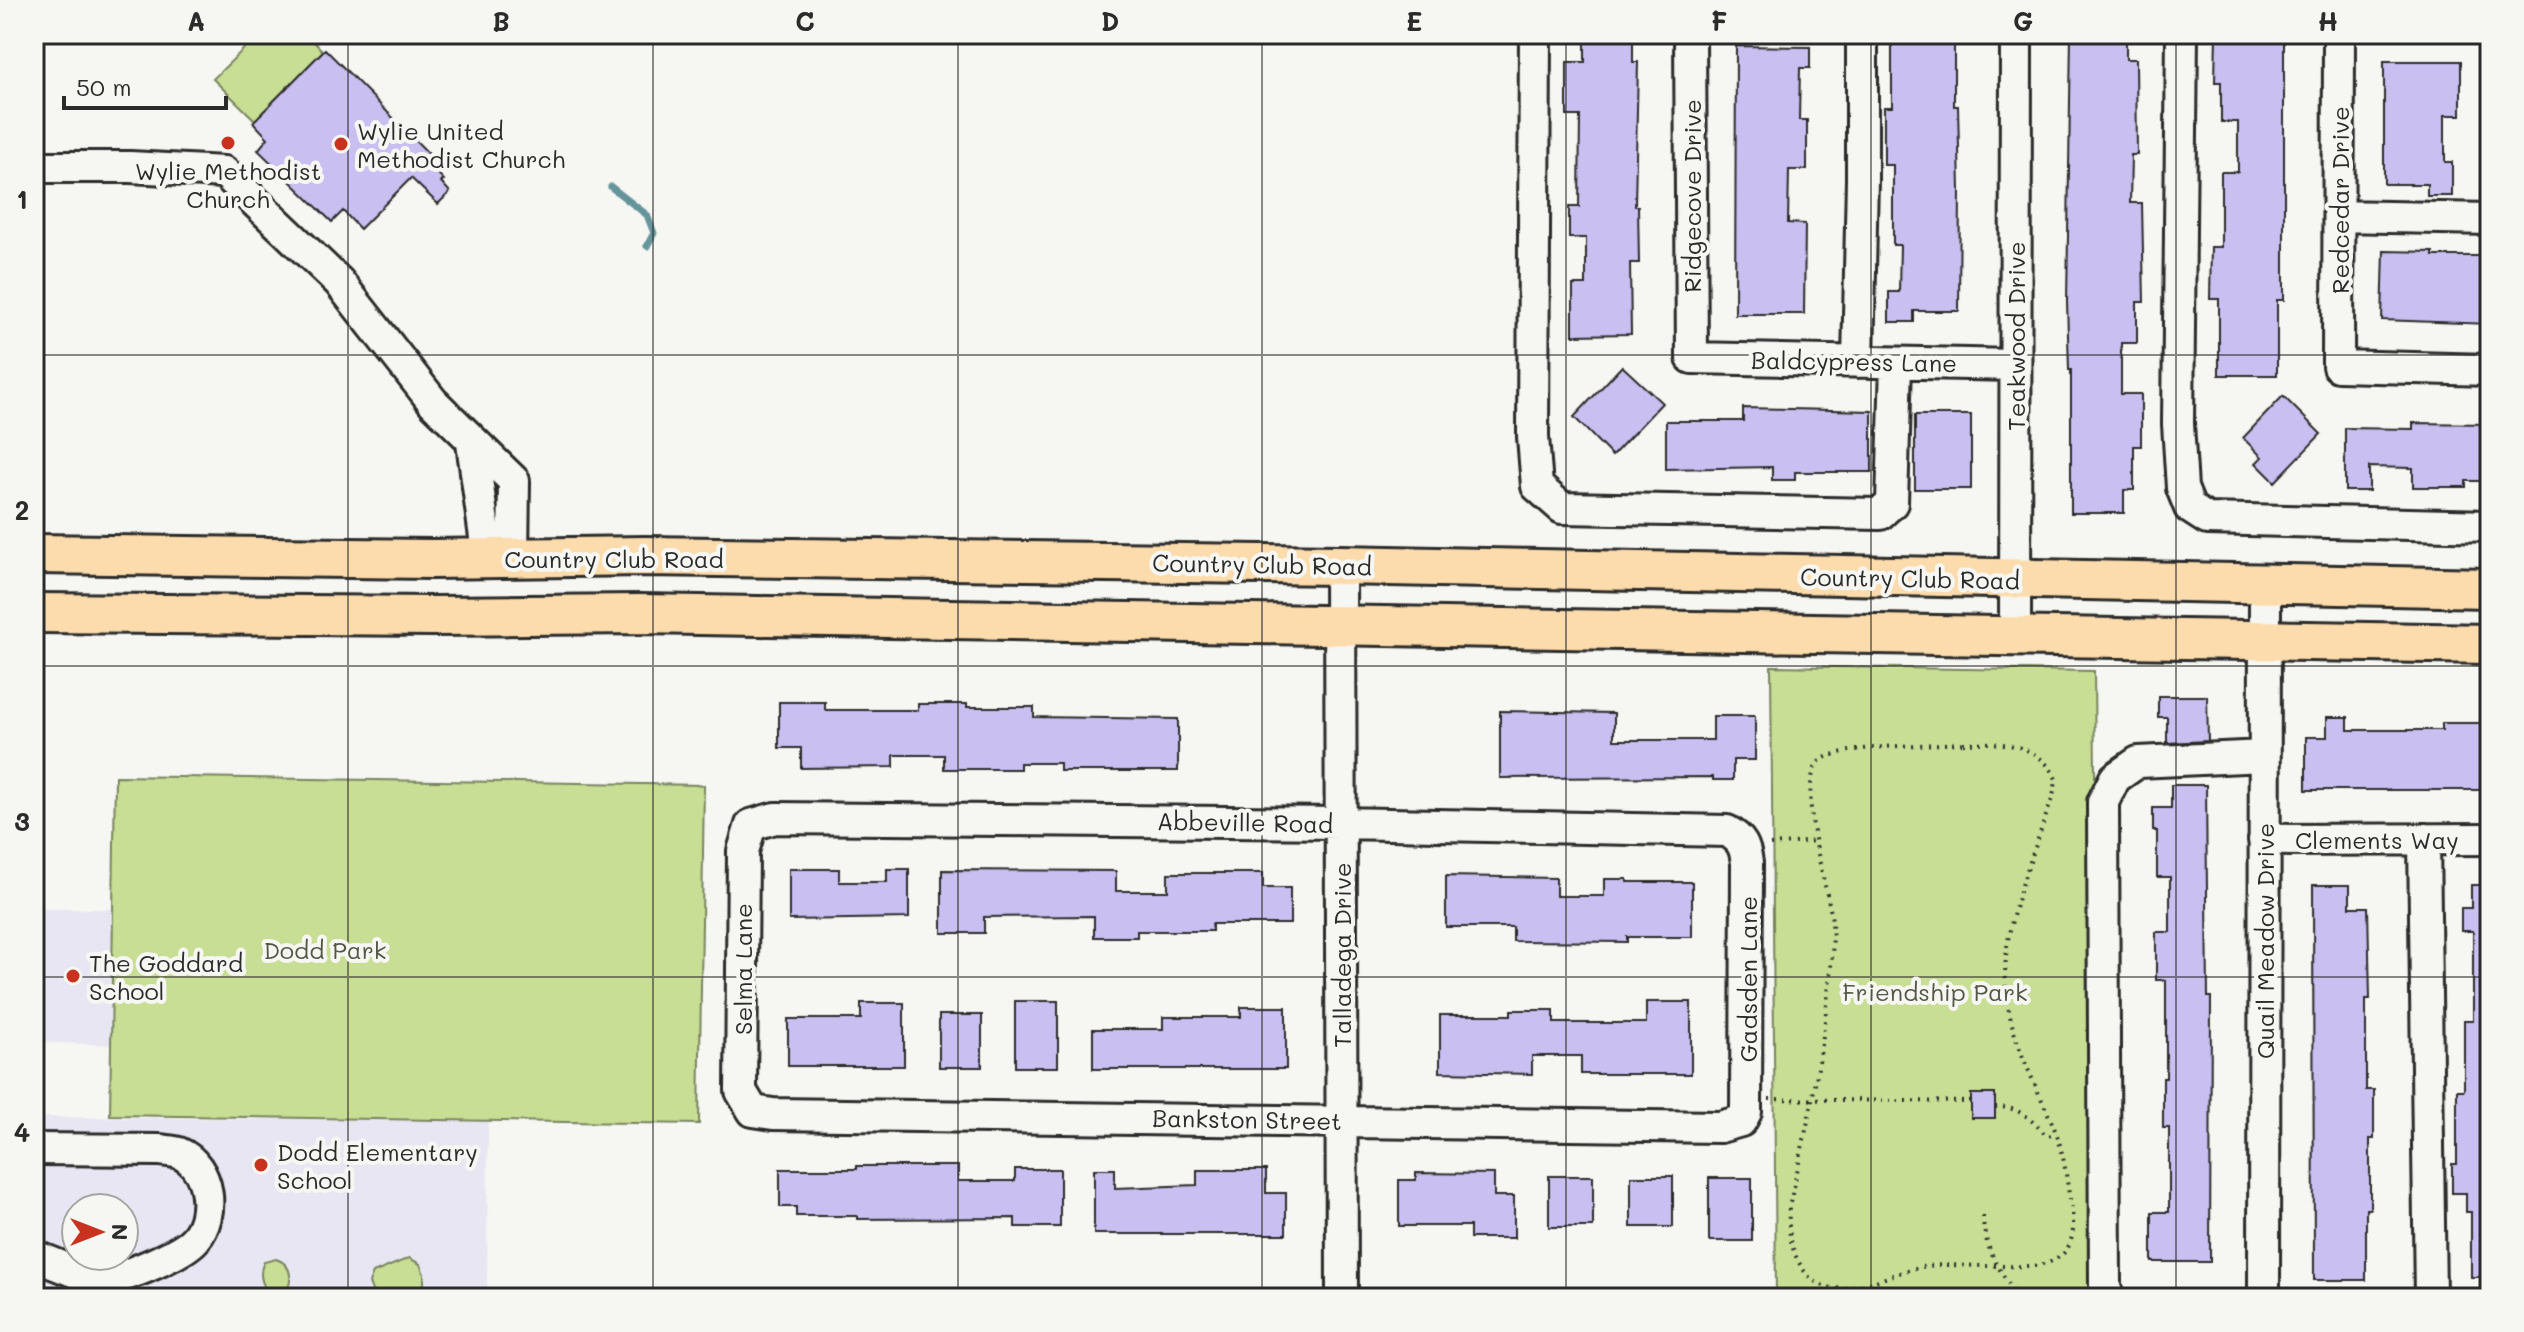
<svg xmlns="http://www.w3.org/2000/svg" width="2524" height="1332" font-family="Mali,sans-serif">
<rect width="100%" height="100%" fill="#f6f6f2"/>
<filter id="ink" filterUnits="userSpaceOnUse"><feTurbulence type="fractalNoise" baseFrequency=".0125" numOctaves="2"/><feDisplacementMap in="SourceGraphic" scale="16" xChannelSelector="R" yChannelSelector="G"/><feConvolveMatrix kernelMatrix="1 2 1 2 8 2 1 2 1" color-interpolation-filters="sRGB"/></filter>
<g filter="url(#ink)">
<path fill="#e8e6f2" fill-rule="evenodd" d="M34 909H114L111 1045 34 1042Z
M34 1117 488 1121 487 1298H34ZM76 1208H124V1256H76Z"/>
<path fill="#c7de94" stroke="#798460" stroke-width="2" d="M252 34H306L323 51 255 120 213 79 255 38Z
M1771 666 2094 671 2100 1293 1776 1298Z
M115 776 704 785 699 1124 110 1115Z
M409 1258 420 1264 424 1274V1288L402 1298H375L369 1283 373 1273Z
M276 1259C294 1265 294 1285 281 1298H275C263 1290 257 1275 264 1262Z"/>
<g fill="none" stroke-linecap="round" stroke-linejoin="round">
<path stroke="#65959b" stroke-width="7" d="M611 187 647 215 654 233 647 246"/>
</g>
<path fill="#c9bff1" stroke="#2b2b2b" stroke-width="2" d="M1585 34H1633V62H1638L1635 206H1638L1639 263H1630L1631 334 1573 335V285H1586V238H1569V207H1579L1580 116H1567V62H1585Z
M1892 34H1954V106H1958L1960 190 1959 311H1914V322H1889V292H1899L1900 245H1893V165H1884V107H1892Z
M2071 34H2126V59H2136L2137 155H2131L2130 203H2142L2144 302H2137V343H2121V394H2141V446H2134V490H2124V513H2071V370H2069L2067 302Z
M2216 34H2284V300H2277V375H2219V299H2210L2211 247H2221V172H2238V122H2221V82H2215Z
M1736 46 1810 47V68H1800L1799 120H1807V170H1789L1788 223 1805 224 1804 314H1735Z
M325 49 432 157 427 162 444 180 441 182 450 192 438 204 411 178 360 229 343 211 332 222 258 150 268 138 253 122Z
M2384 61H2461V115H2445V162H2452V196H2427V184H2384Z
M2384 251 2433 252V256H2490V324L2382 320Z
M1622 366 1662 403 1612 456 1574 417Z
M2283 396 2321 434 2275 482 2256 463 2262 457 2243 438Z
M1743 408 1872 411V472H1795V480H1772V467L1666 469V421H1743Z
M1915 415H1971V489H1915Z
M2413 423 2490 424V481H2466V487H2413V468L2369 467V491H2345V428L2413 429Z
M2158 696H2207L2208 741 2167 743V717H2158Z
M779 702H825V710H918V704H967V707H1034V717L1178 719V771H1060V763H1020V769H944V755H894V767L801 768V748H779Z
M1500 711 1614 713V740H1713V716H1755V760H1733V780H1713V777L1500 778Z
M2327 717H2348V730H2442V723H2483V790H2306V737H2327Z
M2171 785H2206L2208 997H2211L2210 1262H2152V1212H2169V1128H2163V1078H2166V980H2156V932H2170V877H2157V831H2153V808H2171Z
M789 869H839V882H887V869H909V918L789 920Z
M942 870 1116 871V891H1168V873H1263V888H1290V924H1212V931H1137V937H1094V916L984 917V933H942Z
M1446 876 1556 878V896H1604V879H1627V882H1692V937H1627V942L1513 941V927H1446Z
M2313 885H2350V907H2368L2370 999H2366V1090H2374V1139H2370V1209H2366V1280H2314Z
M2471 885H2490V1277H2471V1212H2466V1193H2452V1164H2457V1090H2464V1020H2473V931H2461V908H2471Z
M1015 1001H1058V1067H1015Z
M1646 1002H1691V1074H1581V1056H1532V1074L1440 1072V1015H1511V1010H1554V1023H1646Z
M861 1003H904V1066H788V1019H861Z
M1241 1007H1286V1069H1093V1029H1163V1017H1241Z
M939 1015H982V1067H939Z
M1971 1094H1995V1118H1971Z
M857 1166H958V1181H1015V1169H1060V1227H1015V1218L857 1219V1216H796V1207H780V1169H857Z
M1094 1169H1115V1188L1197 1185V1170H1266V1193H1286V1234H1094Z
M1416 1173 1494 1174V1196H1514V1238H1470V1226H1399V1180H1416Z
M1549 1176H1593V1227H1549Z
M1631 1176H1673V1227H1631Z
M1709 1178H1752V1241H1709Z"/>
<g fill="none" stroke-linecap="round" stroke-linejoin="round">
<g stroke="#2b2b2b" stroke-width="36">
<path id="minor" d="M1535 34 1533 437 1537 486 1562 508 1880 514 1892 503 1896 363
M1690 34 1692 358 2015 365
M2182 34 2178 424 2182 488 2190 508 2207 519 2490 526
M2339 34 2338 366 2490 370
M34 167H130L224 172 339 282 433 402 514 481 513 558
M2339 216 2490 219
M1858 362 1862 179V34
M472 443 488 559
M1340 565 1342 1298
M2015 638 2016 34
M775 818 1341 823 1727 831C1742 839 1745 847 1747 863L1746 1112 1741 1121 1720 1127 773 1114 753 1111 741 1091 743 851 751 825Z
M2424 839 2430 1298
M2264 840 2490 839
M34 1149 160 1150C166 1151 173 1151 179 1153 210 1166 216 1215 195 1239 183 1253 129 1276 111 1278 90 1281 55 1263 34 1256
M2108 1298 2105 1285 2103 802 2115 778 2138 762 2264 756
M2264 1298 2265 584"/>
</g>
<g stroke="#2b2b2b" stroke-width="44">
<path id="major" d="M34 554 432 559 645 556 1340 565 2490 588
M34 613 434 616 641 614 2490 644"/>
</g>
<path stroke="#2b2b2b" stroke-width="4" stroke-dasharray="2 6" stroke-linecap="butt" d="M1963 743C1999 742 2039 742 2056 779 2055 796 2046 814 2041 830 2021 889 1997 944 2008 1006 2016 1052 2038 1088 2055 1130 2063 1150 2066 1173 2069 1195 2072 1210 2076 1227 2070 1243 2058 1273 2014 1265 1988 1266 1965 1266 1938 1263 1916 1268 1878 1277 1827 1310 1801 1266 1790 1248 1788 1229 1789 1208 1805 1135 1821 1068 1828 993 1831 967 1835 940 1831 914 1826 882 1795 785 1820 761 1836 745 1936 745 1963 743Z
M1770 845 1816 841
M1769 1099 1971 1102
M1995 1107C2019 1106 2031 1119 2047 1136L2057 1134
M1983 1216C1983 1248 2001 1272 2018 1298"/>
<use href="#minor" stroke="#f6f6f2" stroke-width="30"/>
<use href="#major" stroke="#fcdcac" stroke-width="38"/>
</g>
</g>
<path fill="none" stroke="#2b2b2b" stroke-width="2" stroke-opacity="0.55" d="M348 34V1298M653 34V1298M958 34V1298M1262 34V1298M1566 34V1298M1871 34V1298M2176 34V1298M34 355H2490M34 666H2490M34 977H2490"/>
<g fill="#c8321e" stroke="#f6f6f2" stroke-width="3">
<circle cx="228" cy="143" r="8"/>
<circle cx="341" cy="144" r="8"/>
<circle cx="73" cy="976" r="8"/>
<circle cx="261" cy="1165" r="8"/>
</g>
<g text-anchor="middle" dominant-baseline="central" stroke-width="8" stroke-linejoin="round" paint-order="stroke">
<g font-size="24" fill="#2b2b2b" stroke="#f6f6f2" text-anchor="start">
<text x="357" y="130">Wylie United<tspan x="357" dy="28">Methodist Church</tspan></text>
<text x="228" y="170" text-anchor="middle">Wylie Methodist<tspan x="228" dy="28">Church</tspan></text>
<text x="89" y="962">The Goddard<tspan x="89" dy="28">School</tspan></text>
<text x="277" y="1151">Dodd Elementary<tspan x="277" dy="28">School</tspan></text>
</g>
<g font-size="24" fill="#2b2b2b" stroke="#f6f6f2">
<text transform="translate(1691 196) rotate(-90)">Ridgecove Drive</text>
<text transform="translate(2339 200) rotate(-90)">Redcedar Drive</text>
<text transform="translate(2015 336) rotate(-90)">Teakwood Drive</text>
<text transform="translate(1854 361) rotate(1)">Baldcypress Lane</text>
<text x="614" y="558">Country Club Road</text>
<text transform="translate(1262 564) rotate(1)">Country Club Road</text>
<text transform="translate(1910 578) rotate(1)">Country Club Road</text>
<text transform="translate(1245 822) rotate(1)">Abbeville Road</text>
<text x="2377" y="839">Clements Way</text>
<text transform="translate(2264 941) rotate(-90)">Quail Meadow Drive</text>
<text transform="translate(1341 955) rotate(-90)">Talladega Drive</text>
<text transform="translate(742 969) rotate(-90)">Selma Lane</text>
<text transform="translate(1747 979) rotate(-90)">Gadsden Lane</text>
<text transform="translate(1247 1119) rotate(1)">Bankston Street</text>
</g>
<g font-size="24" fill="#525845" stroke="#f6f6f2">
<text x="325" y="949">Dodd Park</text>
<text x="1935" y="991">Friendship Park</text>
</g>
</g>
<rect width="2524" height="1332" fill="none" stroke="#f6f6f2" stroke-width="88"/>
<g transform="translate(100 1232) rotate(90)"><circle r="38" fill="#f6f6f2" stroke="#a5a5a2" stroke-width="2"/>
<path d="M0-6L14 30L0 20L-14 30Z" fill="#c8321e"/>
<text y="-12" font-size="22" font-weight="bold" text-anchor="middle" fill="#2b2b2b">N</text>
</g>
<path d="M64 96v12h162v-12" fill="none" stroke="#2b2b2b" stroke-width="4"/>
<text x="76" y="96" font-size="24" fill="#2b2b2b" stroke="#f6f6f2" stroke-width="6" paint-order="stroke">50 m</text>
<rect x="44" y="44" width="2436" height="1244" fill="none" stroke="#2b2b2b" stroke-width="3"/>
<g font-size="26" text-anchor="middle" font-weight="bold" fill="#2b2b2b">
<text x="196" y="31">A</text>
<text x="501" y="31">B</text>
<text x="805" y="31">C</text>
<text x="1110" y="31">D</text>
<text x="1414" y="31">E</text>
<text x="1719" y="31">F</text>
<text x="2023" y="31">G</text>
<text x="2328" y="31">H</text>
<text x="22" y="209">1</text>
<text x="22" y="520">2</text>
<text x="22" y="831">3</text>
<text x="22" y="1142">4</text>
</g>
</svg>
